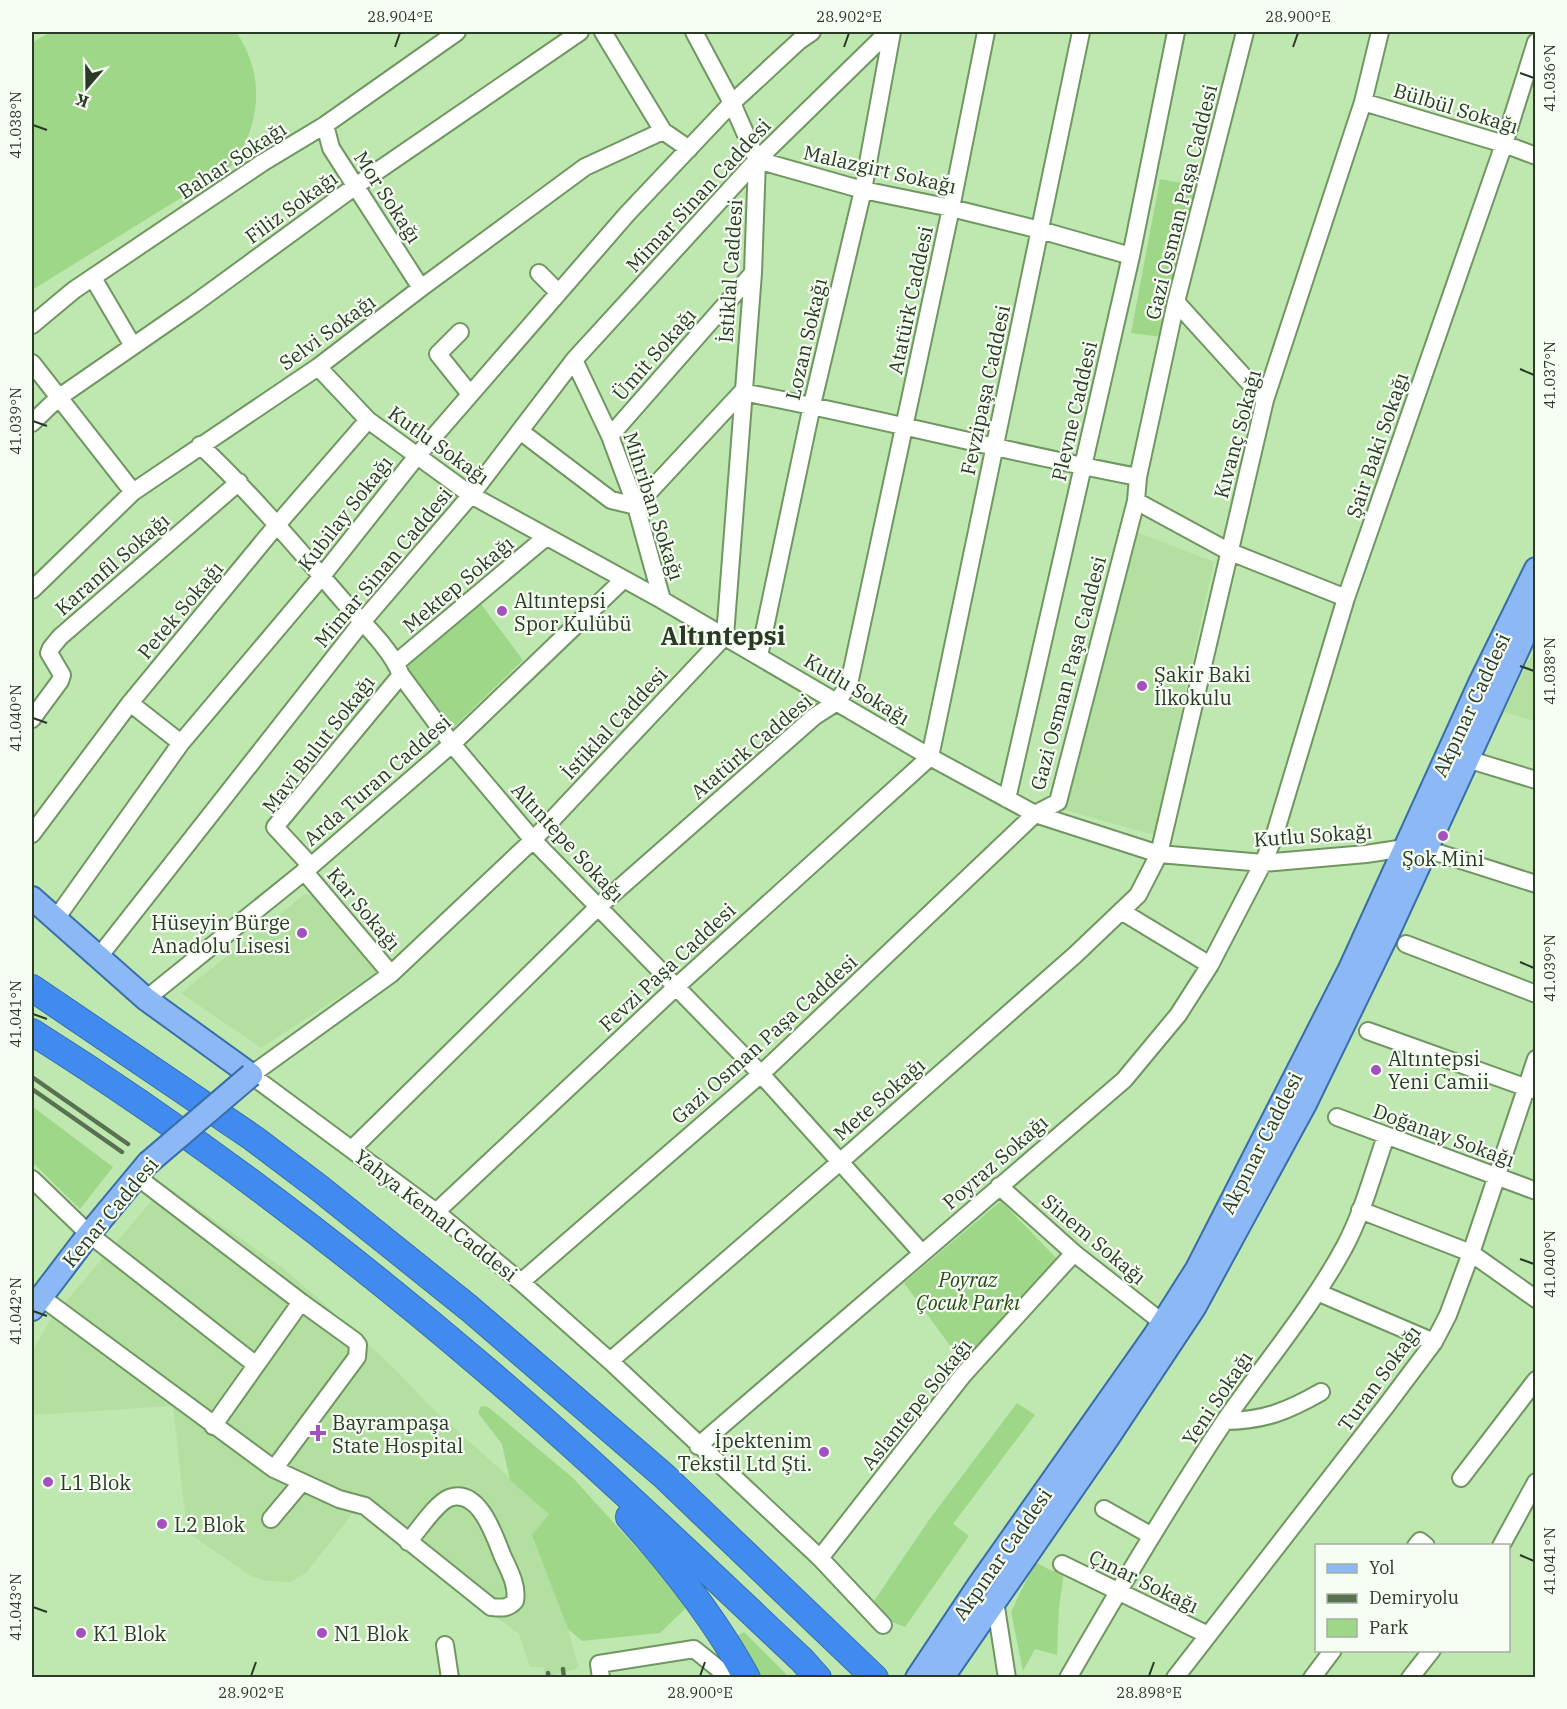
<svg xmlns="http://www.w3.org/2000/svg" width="1567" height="1709" font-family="'IBM Plex Serif',serif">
<rect width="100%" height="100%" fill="#bfe8b0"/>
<path fill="#b3e0a1" d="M1137 532 1214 562 1154 835 1064 810Z
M1535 648V721L1504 712Z
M305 894 315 895 379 971 261 1048 181 993Z
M165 1185 284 1269 322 1302 395 1369 431 1407 550 1514 532 1535 568 1629 579 1668 546 1677 543 1667H530L519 1634 445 1579 357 1508 306 1573 290 1582 267 1581 251 1576 187 1532 173 1406 32 1415V1351L51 1319Z"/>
<path fill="#9fd789" d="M50 32H236C266 75 261 126 231 167L32 290V43Z
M1160 179 1198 186 1161 337 1131 333Z
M481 604 523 660 451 730 404 666Z
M32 1106 113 1167 80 1209 32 1162Z
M1001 1201 1060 1262 963 1363 904 1283Z
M1017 1403 1035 1415 953 1524 969 1536 905 1627 882 1618 874 1601 929 1520Z
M481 1406 488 1407 498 1415 573 1478 683 1599 685 1609 660 1633 582 1641 568 1629 532 1535 549 1514 510 1480 502 1444 478 1413Z
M1035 1562 1050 1570 1064 1573 1059 1608 1057 1655 1035 1649 1023 1671 1011 1612Z
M744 1632 789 1677H757L737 1636Z"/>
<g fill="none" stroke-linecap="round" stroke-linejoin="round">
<g stroke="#709661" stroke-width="20">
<path id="minor" d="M603 32 663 131 689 149
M694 32 732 103 757 160 753 273 725 636 533 840 391 974 251 1075 436 1212 521 1282 610 1361 820 1558 883 1625
M1363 102 1504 144 1536 156
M325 125 331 148 421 288
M757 160 863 190 951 208 1040 230 1131 256
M539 273 558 292
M93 278 133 346
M1176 302 1265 400
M32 325 74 290 262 163 325 125 457 32
M460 332 438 354 470 394
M574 360 610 436 636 506 662 600
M32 363 133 492
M318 367 368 420 471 495 662 600 930 757 1035 814 1159 854 1263 863 1366 854 1405 848
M32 423 58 398 194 304 357 185 580 32
M520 431 611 500 636 506
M610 436 753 273
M200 445C252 494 298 549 344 602 363 623 391 649 401 675L452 744 533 840 761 1074 922 1253
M1136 501 1228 551 1346 598
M636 506 742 392C875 417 1005 452 1138 477
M32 590 133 492 318 367 421 288 585 167 663 131
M759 656 812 405 863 190 892 32
M396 663 546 537
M130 703 181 743
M32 719 60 681 62 675 49 653 51 648 60 637 239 482
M1467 759 1536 780
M1007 799 1131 256 1176 32
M32 834 130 703 276 526 368 420
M1424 850 1442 854 1536 884
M311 866 275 827 401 675
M304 871 391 974
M1121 911 1210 965
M55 920 181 743 322 576 417 456 627 214 732 103 799 41 812 32
M1406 944 1536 994
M98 958 362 622 471 495 574 360 757 160 888 32
M146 999 311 866 452 744 624 579
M1368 1031 1533 1090
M1337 1117 1536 1191
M352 1149 599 906 815 716 837 702 849 684 951 208 986 32
M32 1179 89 1234 256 1365
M999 1186 1074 1253 1163 1323
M1360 1210 1471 1253 1536 1299
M436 1212 676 987 930 757 1081 32
M521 1282 761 1074 1035 814 1058 802 1136 501 1138 477 1176 302 1245 32
M1317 1292 1434 1342
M41 1297 274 1469 357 1357 358 1345 355 1341 301 1302 136 1176
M610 1361 841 1161 1075 955 1138 895 1159 854 1265 400 1363 102 1380 32
M1225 1421C1263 1421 1288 1411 1321 1392
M213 1426 301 1302
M698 1446 1124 1080 1178 1015 1210 965 1263 863 1274 837 1346 598 1504 144 1536 42
M274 1469 339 1499 365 1506 491 1607C501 1608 508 1609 515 1601 518 1586 509 1570 503 1557 495 1538 480 1487 449 1498 435 1504 419 1530 408 1542
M1461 1478 1536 1380
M1104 1509 1152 1536
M271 1519 302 1482
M1416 1546 1420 1541 1426 1546
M1501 1546 1536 1482
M820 1558 963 1375 1074 1253
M1062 1564 1208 1635
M995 1601 1007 1678
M445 1645 450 1678
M601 1678 599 1664 694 1649 720 1670 723 1678
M1068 1678C1118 1591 1169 1505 1224 1422 1264 1364 1311 1309 1345 1246 1363 1212 1373 1173 1386 1136
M1175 1678 1386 1406 1434 1342 1448 1315 1471 1253 1536 1059
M1312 1678 1333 1650
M1410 1678 1432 1650"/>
</g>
<g stroke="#386ea9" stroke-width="26">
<path id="major" d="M32 898 146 999 251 1075
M32 1309 89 1234 148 1163
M917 1678 979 1585 1155 1335 1197 1269 1350 969 1481 681 1536 569
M942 1678 1107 1439 1194 1308 1305 1104 1386 937 1536 610"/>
</g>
<g stroke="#386ea9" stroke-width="28">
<path id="highway" d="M32 988 253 1138 318 1187 469 1308 664 1476 875 1678
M32 1032C191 1132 342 1247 485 1369 594 1462 698 1562 802 1660L818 1678
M629 1517C673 1566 715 1619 747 1678"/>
</g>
<use href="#minor" stroke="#fff" stroke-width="16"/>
<use href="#major" stroke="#8cb9f6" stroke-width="22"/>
<use href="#highway" stroke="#408af0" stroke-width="26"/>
<path stroke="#597151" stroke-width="4.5" d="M32 1077 128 1144
M32 1089 122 1152
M563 1669 564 1678
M548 1673 549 1678"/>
<g stroke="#386ea9" stroke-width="26" stroke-linecap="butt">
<path id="major-bridge" d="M148 1163 251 1075"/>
</g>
<use href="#major-bridge" stroke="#8cb9f6" stroke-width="22"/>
</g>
<path fill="none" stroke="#2a3a24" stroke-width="2" d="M395 47 400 33M844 47 849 33M1293 47 1298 33M1520 73 1534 78M33 125 47 130M1520 369 1534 375M33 421 47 426M1520 666 1534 671M33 718 47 723M1520 962 1534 968M33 1014 47 1019M1520 1259 1534 1264M33 1311 47 1316M1520 1555 1534 1561M33 1607 47 1612M251 1676 256 1662M700 1676 705 1662M1149 1676 1154 1662"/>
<g fill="#a450bf" stroke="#f6fef3" stroke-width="2">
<circle cx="502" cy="611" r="6"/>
<circle cx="1142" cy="686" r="6"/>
<circle cx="1443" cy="836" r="6"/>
<circle cx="302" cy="933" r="6"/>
<circle cx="1376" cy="1070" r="6"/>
<path d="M315 1424h6v6h6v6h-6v6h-6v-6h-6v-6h6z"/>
<circle cx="824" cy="1452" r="6"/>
<circle cx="48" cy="1482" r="6"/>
<circle cx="162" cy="1524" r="6"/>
<circle cx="81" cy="1633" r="6"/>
<circle cx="322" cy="1633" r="6"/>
</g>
<g text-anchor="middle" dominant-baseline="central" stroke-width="4.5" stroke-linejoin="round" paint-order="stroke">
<g font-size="20" fill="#2a3a24" stroke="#f6fef3">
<text transform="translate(1456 108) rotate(17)">Bülbül Sokağı</text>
<text transform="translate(232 160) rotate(-33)">Bahar Sokağı</text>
<text transform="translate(880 169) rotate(13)">Malazgirt Sokağı</text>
<text transform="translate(698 195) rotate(-47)">Mimar Sinan Caddesi</text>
<text transform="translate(388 197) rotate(57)">Mor Sokağı</text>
<text transform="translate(1181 202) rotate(-76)">Gazi Osman Paşa Caddesi</text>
<text transform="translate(291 207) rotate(-36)">Filiz Sokağı</text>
<text transform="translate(730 271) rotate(-86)">İstiklal Caddesi</text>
<text transform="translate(910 300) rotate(-78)">Atatürk Caddesi</text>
<text transform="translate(327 332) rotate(-36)">Selvi Sokağı</text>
<text transform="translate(806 339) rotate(-77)">Lozan Sokağı</text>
<text transform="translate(654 354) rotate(-49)">Ümit Sokağı</text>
<text transform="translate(985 390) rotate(-78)">Fevzipaşa Caddesi</text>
<text transform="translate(1074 411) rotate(-77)">Plevne Caddesi</text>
<text transform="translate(1237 434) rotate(-75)">Kıvanç Sokağı</text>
<text transform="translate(439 445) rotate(36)">Kutlu Sokağı</text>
<text transform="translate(1377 445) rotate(-71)">Şair Baki Sokağı</text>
<text transform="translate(654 506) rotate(72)">Mihriban Sokağı</text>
<text transform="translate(345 513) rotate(-52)">Kubilay Sokağı</text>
<text transform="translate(112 564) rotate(-41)">Karanfil Sokağı</text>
<text transform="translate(383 567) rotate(-50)">Mimar Sinan Caddesi</text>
<text transform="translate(458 584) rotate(-40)">Mektep Sokağı</text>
<text transform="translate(180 610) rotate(-50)">Petek Sokağı</text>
<text transform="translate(1068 673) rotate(-75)">Gazi Osman Paşa Caddesi</text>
<text transform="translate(857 689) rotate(31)">Kutlu Sokağı</text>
<text transform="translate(1471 705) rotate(-65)">Akpınar Caddesi</text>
<text transform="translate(614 723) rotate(-47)">İstiklal Caddesi</text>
<text transform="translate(318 744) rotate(-52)">Mavi Bulut Sokağı</text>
<text transform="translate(751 746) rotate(-40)">Atatürk Caddesi</text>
<text transform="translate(377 780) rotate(-41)">Arda Turan Caddesi</text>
<text transform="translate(1313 835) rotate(-4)">Kutlu Sokağı</text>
<text transform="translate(568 842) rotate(47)">Altıntepe Sokağı</text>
<text transform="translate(364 909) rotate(50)">Kar Sokağı</text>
<text transform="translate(667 967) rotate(-43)">Fevzi Paşa Caddesi</text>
<text transform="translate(764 1039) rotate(-42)">Gazi Osman Paşa Caddesi</text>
<text transform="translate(879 1099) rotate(-41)">Mete Sokağı</text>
<text transform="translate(1444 1135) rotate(20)">Doğanay Sokağı</text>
<text transform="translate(1261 1143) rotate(-63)">Akpınar Caddesi</text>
<text transform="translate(995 1162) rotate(-41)">Poyraz Sokağı</text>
<text transform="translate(110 1212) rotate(-50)">Kenar Caddesi</text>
<text transform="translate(436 1215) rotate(38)">Yahya Kemal Caddesi</text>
<text transform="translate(1094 1239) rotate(40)">Sinem Sokağı</text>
<text transform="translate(1379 1378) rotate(-54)">Turan Sokağı</text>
<text transform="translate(1217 1398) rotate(-56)">Yeni Sokağı</text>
<text transform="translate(916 1404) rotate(-51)">Aslantepe Sokağı</text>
<text transform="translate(1002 1554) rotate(-55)">Akpınar Caddesi</text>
<text transform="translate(1144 1581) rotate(26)">Çınar Sokağı</text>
</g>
<g font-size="20" fill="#2a3a24" stroke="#f6fef3" text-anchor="start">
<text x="514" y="600">Altıntepsi<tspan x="514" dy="23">Spor Kulübü</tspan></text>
<text x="1154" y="674">Şakir Baki<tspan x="1154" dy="23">İlkokulu</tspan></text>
<text x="1443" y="858" text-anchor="middle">Şok Mini</text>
<text x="290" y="922" text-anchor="end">Hüseyin Bürge<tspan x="290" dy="23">Anadolu Lisesi</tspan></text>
<text x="1388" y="1058">Altıntepsi<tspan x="1388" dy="23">Yeni Camii</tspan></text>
<text x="332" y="1422">Bayrampaşa<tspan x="332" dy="23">State Hospital</tspan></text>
<text x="812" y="1440" text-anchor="end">İpektenim<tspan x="812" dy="23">Tekstil Ltd Şti.</tspan></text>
<text x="60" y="1482">L1 Blok</text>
<text x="174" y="1524">L2 Blok</text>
<text x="93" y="1633">K1 Blok</text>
<text x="334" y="1633">N1 Blok</text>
</g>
<g font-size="20" font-style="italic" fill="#254814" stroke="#f6fef3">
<text x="968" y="1279">Poyraz<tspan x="968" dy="23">Çocuk Parkı</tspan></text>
</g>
<g font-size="26" font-weight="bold" fill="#2a3a24" stroke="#f6fef3">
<text x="723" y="635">Altıntepsi</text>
</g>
</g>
<rect width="1567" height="1709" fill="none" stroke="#f6fef3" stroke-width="66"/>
<rect x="1315" y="1544" width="195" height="108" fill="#f6fef3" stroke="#a4b0a0" stroke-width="1.5"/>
<rect x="1327" y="1564" width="30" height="9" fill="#8cb9f6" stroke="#a4b0a0" stroke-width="1.5"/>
<text x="1369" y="1574" font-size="18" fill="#2a3a24">Yol</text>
<rect x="1327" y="1594" width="30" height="9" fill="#597151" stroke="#a4b0a0" stroke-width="1.5"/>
<text x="1369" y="1604" font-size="18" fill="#2a3a24">Demiryolu</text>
<rect x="1327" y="1619" width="30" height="18" fill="#9fd789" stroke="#a4b0a0" stroke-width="1.5"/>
<text x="1369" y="1634" font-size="18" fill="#2a3a24">Park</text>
<g transform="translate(87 87) rotate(200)" stroke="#f6fef3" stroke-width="4.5" paint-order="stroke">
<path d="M0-4.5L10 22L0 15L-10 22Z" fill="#2a3a24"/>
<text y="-9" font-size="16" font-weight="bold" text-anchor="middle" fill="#2a3a24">K</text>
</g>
<rect x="33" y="33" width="1501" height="1643" fill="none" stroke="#2a3a24" stroke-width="2"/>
<g font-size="15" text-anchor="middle" fill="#2a3a24">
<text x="400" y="22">28.904°E</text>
<text x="849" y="22">28.902°E</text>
<text x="1298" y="22">28.900°E</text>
<text transform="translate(1550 78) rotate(-90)" y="5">41.036°N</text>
<text transform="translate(16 125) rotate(-90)" y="5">41.038°N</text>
<text transform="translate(1550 375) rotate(-90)" y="5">41.037°N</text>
<text transform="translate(16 421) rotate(-90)" y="5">41.039°N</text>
<text transform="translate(1550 671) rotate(-90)" y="5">41.038°N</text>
<text transform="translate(16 718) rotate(-90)" y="5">41.040°N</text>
<text transform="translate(1550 968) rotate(-90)" y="5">41.039°N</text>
<text transform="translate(16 1014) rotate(-90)" y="5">41.041°N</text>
<text transform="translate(1550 1264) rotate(-90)" y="5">41.040°N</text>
<text transform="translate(16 1311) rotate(-90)" y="5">41.042°N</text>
<text transform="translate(1550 1561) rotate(-90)" y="5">41.041°N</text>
<text transform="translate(16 1607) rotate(-90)" y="5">41.043°N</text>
<text x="251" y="1698">28.902°E</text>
<text x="700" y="1698">28.900°E</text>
<text x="1149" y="1698">28.898°E</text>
</g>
</svg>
